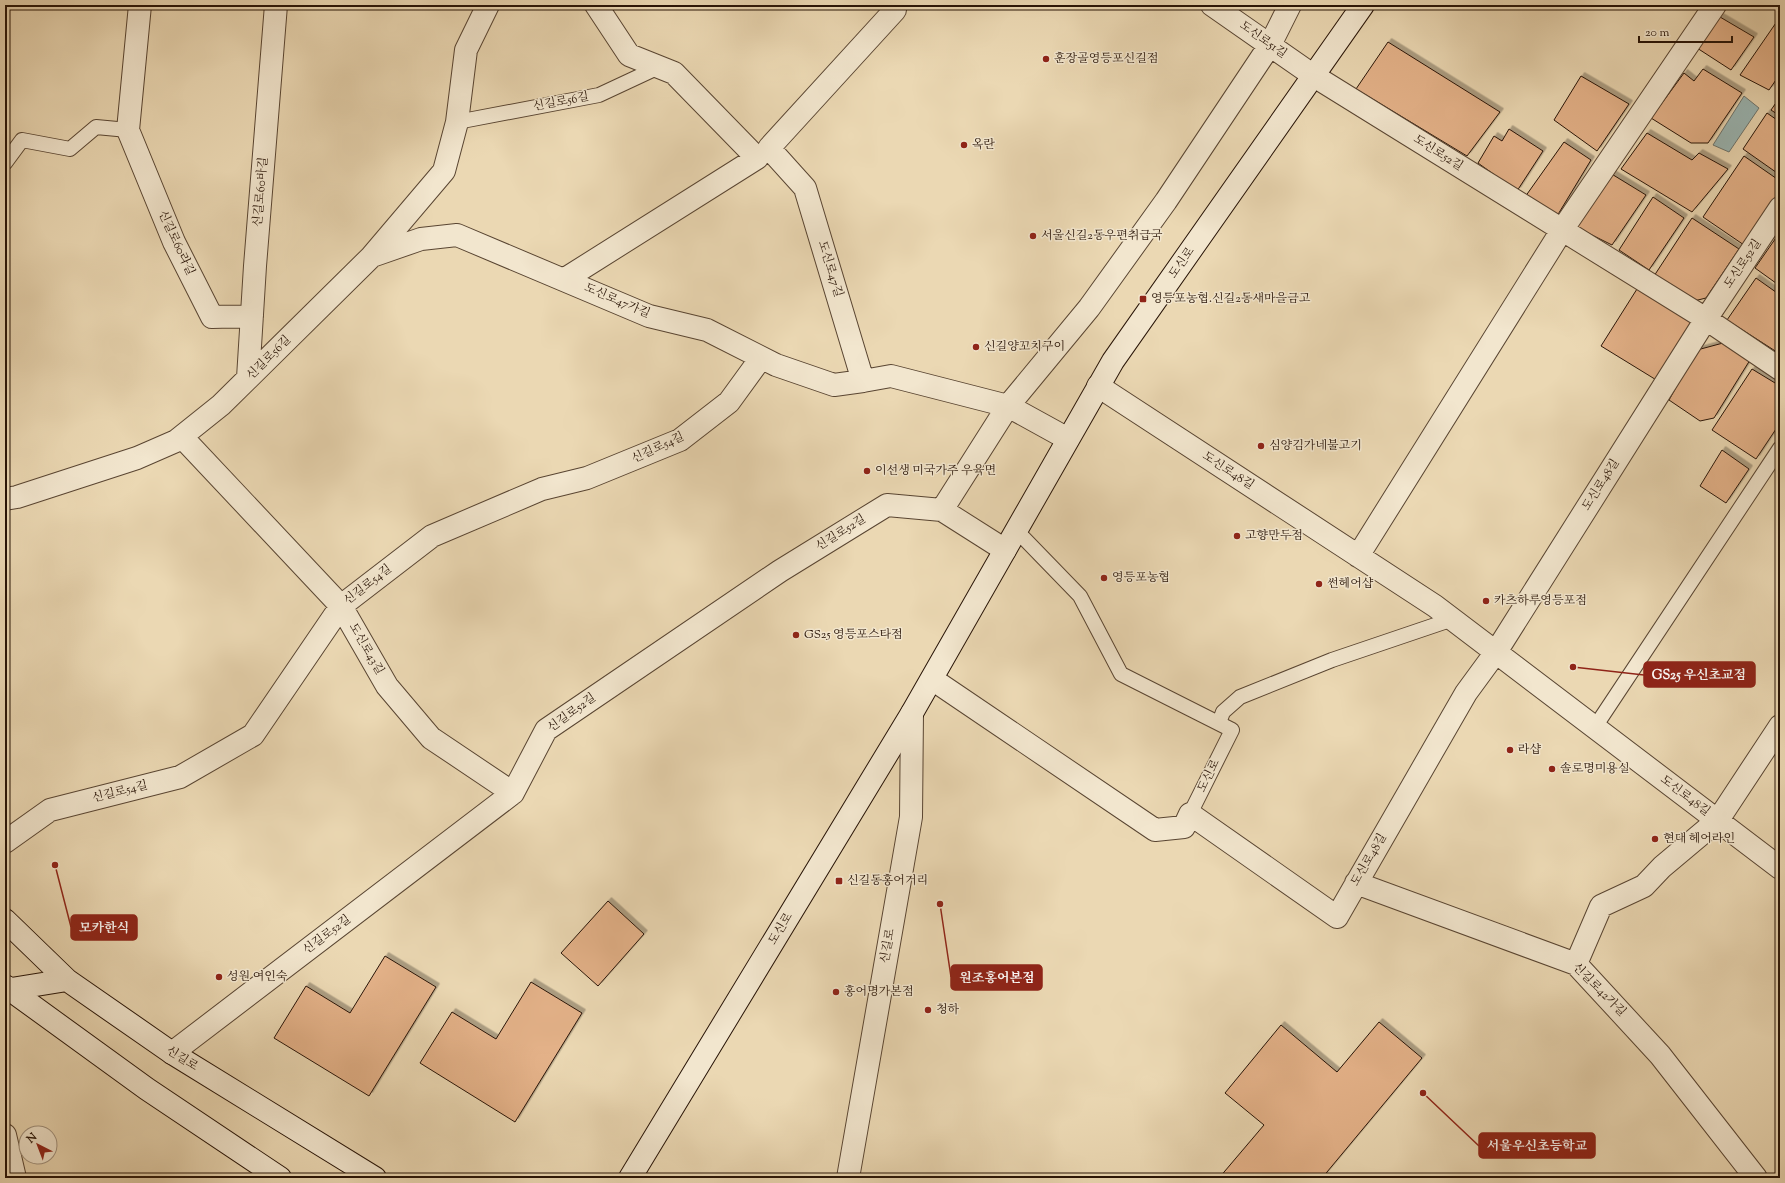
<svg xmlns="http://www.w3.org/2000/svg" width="1785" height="1183" font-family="'Sorts Mill Goudy','Noto Serif KR',serif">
<defs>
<filter id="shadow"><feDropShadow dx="3.5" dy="-3.5" stdDeviation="0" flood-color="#0004"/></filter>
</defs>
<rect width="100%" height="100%" fill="#ebd8b3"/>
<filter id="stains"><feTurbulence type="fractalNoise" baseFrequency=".005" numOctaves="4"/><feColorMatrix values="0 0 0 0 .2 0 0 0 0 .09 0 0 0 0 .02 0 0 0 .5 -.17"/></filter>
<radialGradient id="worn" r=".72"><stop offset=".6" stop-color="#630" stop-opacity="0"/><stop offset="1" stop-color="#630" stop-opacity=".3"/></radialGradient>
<path fill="#9bb8b6" stroke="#6d7670" d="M1744 96 1759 108 1729 152 1713 145Z"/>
<path fill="#e4b289" stroke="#281407" filter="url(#shadow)" d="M1720 17 1754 37 1731 70 1697 48Z
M1780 17V74L1769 90 1740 75Z
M1388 42 1500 112 1467 156 1356 89Z
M1703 69 1742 93 1708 143H1691L1651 118 1684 73 1694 81Z
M1581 76 1629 104 1597 151 1554 120Z
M1780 97V116L1771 110Z
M1767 113 1780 122V175L1743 149Z
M1509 129 1543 151 1517 191 1478 163 1494 136 1502 141Z
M1647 133 1692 160 1699 153 1728 169 1692 212 1621 169Z
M1564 142 1591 160 1557 216 1525 197Z
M1744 156 1780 181V193L1744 245 1703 217Z
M1610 173 1646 195 1612 245 1574 226Z
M1653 197 1684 218 1649 270 1619 250Z
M1692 218 1739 249 1706 298 1694 301 1654 276Z
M1780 232V286L1755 268Z
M1756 278 1780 295V354L1727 320Z
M1637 289 1696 323 1658 381 1601 346Z
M1723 343 1750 360 1714 418 1700 421 1669 400 1697 350Z
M1752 369 1780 386V423L1756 459 1712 430Z
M1722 450 1749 469 1726 503 1700 486Z
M608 901 644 934 598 986 561 953Z
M385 956 436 987 369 1096 274 1038 306 986 350 1013Z
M531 982 582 1013 515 1122 420 1063 452 1012 496 1039Z
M1379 1022 1422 1058 1322 1178H1219L1264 1125 1225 1093 1281 1025 1337 1072Z"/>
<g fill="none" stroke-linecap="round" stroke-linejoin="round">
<g stroke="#594532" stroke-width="16">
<path id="lane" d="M457 122 599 95 659 67
M5 163 22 140 70 149 96 127 128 130
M1016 530 1080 596 1121 674 1232 730 1190 814
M1219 723 1223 712 1240 697 1332 660 1453 619
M1595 727 1780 448"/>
</g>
<g stroke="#594532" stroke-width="24">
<path id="street" d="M140 5 128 130 174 242 212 317 252 316
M890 5 895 10 769 148 805 188 863 381 891 376 1008 406 1068 439
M1212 5 1314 76 1706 319 1780 369
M372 256 421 239 457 235 649 316 707 330 776 365 834 385 863 381
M565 279 757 158 674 73 629 55 596 5
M248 378 255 266 276 5
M1098 386 1435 606 1780 868
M182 437 341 606 387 686 431 738 513 793
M5 499 17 497 137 458 176 441 221 405 371 257 444 171 457 122 466 50 488 5
M942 510 1008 406 1089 308 1166 201 1270 45 1290 5
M1358 556 1562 230 1715 5
M932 679 1155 830 1184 827 1190 814 1337 917 1466 693 1496 652 1706 319 1780 208
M5 842 50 810 180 777 253 735 341 606 432 536 542 489 587 478 680 440 729 402 761 358
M1356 883 1576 964 1660 1055 1756 1178
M1576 964 1601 906 1644 886 1662 867 1718 820 1780 726
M172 1053 513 793 546 730 780 571 887 505 942 510 1005 550
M5 1135 15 1178
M848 1178 911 817 912 713"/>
</g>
<g stroke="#281407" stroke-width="24">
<path id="secondary" d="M5 920 67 980 172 1053 375 1178
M5 986 147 1089 280 1178
M5 990 67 980
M630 1178 912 713 1113 361 1363 5"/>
</g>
<use href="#lane" stroke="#f2e6ce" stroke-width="14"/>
<use href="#street" stroke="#f2e6ce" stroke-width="22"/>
<use href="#secondary" stroke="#f2e6ce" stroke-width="22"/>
</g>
<g fill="#8f2418" stroke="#f2e6ce" stroke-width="1.5">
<circle cx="1046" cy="59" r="4"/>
<circle cx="964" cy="145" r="4"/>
<circle cx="1033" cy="236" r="4"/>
<rect x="1139" y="295" width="8" height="8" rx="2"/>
<circle cx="976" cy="347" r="4"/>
<circle cx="1261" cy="446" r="4"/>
<circle cx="867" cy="471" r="4"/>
<circle cx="1237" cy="536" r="4"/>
<circle cx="1104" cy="578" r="4"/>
<circle cx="1319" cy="584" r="4"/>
<circle cx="1486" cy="601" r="4"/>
<circle cx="796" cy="635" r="4"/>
<circle cx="1510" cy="750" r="4"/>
<circle cx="1552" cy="769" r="4"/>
<circle cx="1655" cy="839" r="4"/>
<rect x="835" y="877" width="8" height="8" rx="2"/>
<circle cx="219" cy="977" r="4"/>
<circle cx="836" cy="992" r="4"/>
<circle cx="928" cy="1010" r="4"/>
</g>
<g text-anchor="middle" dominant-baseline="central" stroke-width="3" stroke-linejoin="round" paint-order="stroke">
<g font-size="12" fill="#281407" stroke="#f2e6ce">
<text transform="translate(1263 40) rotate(35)">도신로51길</text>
<text transform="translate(561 102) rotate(-11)">신길로56길</text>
<text transform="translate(1438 153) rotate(32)">도신로52길</text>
<text transform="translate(261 192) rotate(-85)">신길로60바길</text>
<text transform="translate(176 243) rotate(65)">신길로60라길</text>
<text transform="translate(1182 263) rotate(-55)">도신로</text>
<text transform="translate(1743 264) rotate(-56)">도신로52길</text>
<text transform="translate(830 269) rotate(73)">도신로47길</text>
<text transform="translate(617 301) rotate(23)">도신로47가길</text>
<text transform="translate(269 358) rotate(-45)">신길로56길</text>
<text transform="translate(658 448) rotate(-25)">신길로54길</text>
<text transform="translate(1228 471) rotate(33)">도신로48길</text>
<text transform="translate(1601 485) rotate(-58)">도신로48길</text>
<text transform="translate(841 533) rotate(-32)">신길로52길</text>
<text transform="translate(368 585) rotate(-38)">신길로54길</text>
<text transform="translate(366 649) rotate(60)">도신로43길</text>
<text transform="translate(572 713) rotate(-36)">신길로52길</text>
<text transform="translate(1209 776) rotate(-64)">도신로</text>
<text transform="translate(120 792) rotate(-14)">신길로54길</text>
<text transform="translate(1685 796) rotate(37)">도신로48길</text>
<text transform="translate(1369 860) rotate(-60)">도신로48길</text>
<text transform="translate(781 929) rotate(-59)">도신로</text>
<text transform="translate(327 935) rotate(-37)">신길로52길</text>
<text transform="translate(888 946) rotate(-80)">신길로</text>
<text transform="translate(1599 990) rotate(45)">신길로42가길</text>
<text transform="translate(182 1059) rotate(32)">신길로</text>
</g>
<g font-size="12" fill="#281407" stroke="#f2e6ce" text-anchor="start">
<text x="1054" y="59">훈장골영등포신길점</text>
<text x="972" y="145">옥란</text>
<text x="1041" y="236">서울신길2동우편취급국</text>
<text x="1151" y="299">영등포농협.신길2동새마을금고</text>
<text x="984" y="347">신길양꼬치구이</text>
<text x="1269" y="446">심양김가네불고기</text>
<text x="875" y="471">이선생 미국가주 우육면</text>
<text x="1245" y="536">고향만두점</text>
<text x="1112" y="578">영등포농협</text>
<text x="1327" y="584">썬헤어샵</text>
<text x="1494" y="601">카츠하루영등포점</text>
<text x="804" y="635">GS25 영등포스타점</text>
<text x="1518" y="750">라샵</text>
<text x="1560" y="769">솔로명미용실</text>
<text x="1663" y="839">현대 헤어라인</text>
<text x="847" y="881">신길동홍어거리</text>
<text x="227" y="977">성원 여인숙</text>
<text x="844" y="992">홍어명가본점</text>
<text x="936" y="1010">청하</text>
</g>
</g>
<path fill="none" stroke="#8f2418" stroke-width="1.5" d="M1573 667L1644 675M55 865L71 927M940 904L951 977M1423 1093L1479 1146"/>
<g fill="#8f2418" stroke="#f2e6ce" stroke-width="1.5">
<circle cx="1573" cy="667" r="4"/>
<circle cx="55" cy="865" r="4"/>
<circle cx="940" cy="904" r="4"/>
<circle cx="1423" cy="1093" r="4"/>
</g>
<g fill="#8f2418" stroke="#8f2418" stroke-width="1.5">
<rect x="1644" y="662" width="111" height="25" rx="4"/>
<rect x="71" y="915" width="66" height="25" rx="4"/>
<rect x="951" y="965" width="91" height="25" rx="4"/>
<rect x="1479" y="1133" width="116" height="25" rx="4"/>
</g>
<g font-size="13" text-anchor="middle" font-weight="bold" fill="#fff">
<text x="1699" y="679">GS25 우신초교점</text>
<text x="104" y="932">모카한식</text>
<text x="997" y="982">원조홍어본점</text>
<text x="1537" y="1150">서울우신초등학교</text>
</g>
<rect width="1785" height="1183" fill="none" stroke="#ebd8b3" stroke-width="20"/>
<rect x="6" y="6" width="1773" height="1171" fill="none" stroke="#281407" stroke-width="2"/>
<rect x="10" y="10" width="1765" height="1163" fill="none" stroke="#281407"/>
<g transform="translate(38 1145) rotate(318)"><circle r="19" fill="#f2e6ce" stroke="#a1927e"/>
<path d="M0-3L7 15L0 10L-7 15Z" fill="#8f2418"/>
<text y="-6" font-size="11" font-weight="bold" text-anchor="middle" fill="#281407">N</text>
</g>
<path d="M1639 36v6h93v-6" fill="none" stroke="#281407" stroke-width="2"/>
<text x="1645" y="36" font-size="12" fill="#281407" stroke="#f2e6ce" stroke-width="3" paint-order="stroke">20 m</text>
<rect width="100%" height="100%" filter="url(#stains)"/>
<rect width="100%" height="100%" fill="url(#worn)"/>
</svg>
